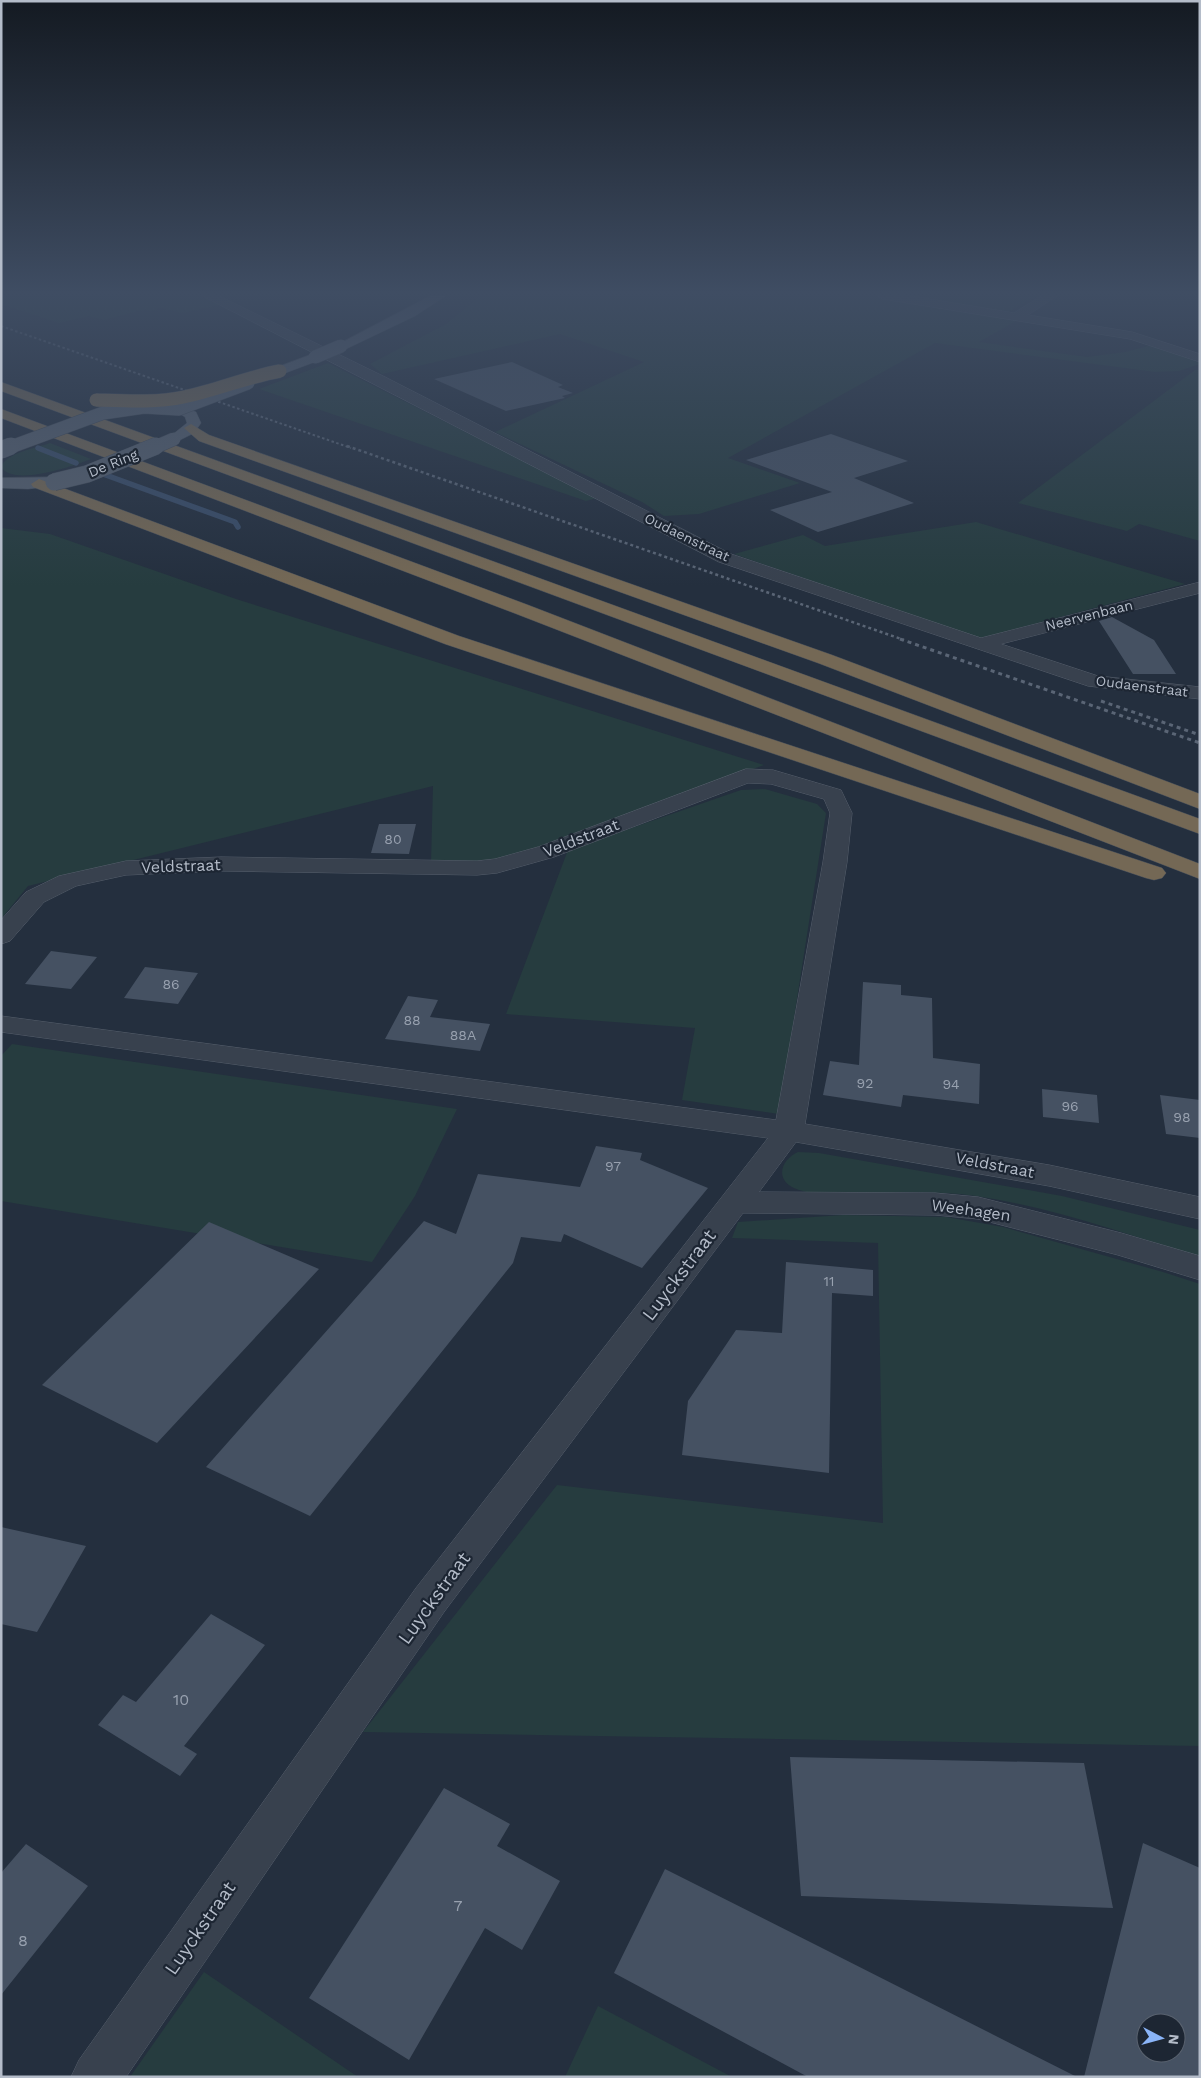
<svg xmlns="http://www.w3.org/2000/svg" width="1201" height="2078" font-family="'Work Sans',sans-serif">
<rect width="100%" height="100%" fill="#242f3e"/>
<path fill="#263c3f" d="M1 295H198L220 305 182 313 161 308 151 311 146 309 104 320 89 316 59 323 1 304Z
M482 295H866L1018 320 979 342 1087 357 1125 352 1152 345 1200 362V364L1179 371 1155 372 935 343 728 458 800 483 699 514 664 516 642 502 495 432 644 362 560 334 382 374 370 364 446 324Z
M896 295H1038L1007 313Z
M328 363 597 498 586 501 259 389Z
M1195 370H1200V541L1139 524 1127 531 1018 503Z
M50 443 91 459C74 466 13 487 1 467 6 453 36 448 50 443Z
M976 522 1185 584 981 638 971 636 734 554 803 535 825 546Z
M1 528 50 534 236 599 764 765 517 857 467 863 431 862 433 786 28 886 1 919Z
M765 789 817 804 826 813 779 1114 682 1100 695 1028 506 1014 568 850 741 790Z
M12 1044 457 1109 415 1196 372 1262 1 1201V1056Z
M798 1152 819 1153 1062 1196 1200 1230V1257C1127 1234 1051 1207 976 1196 955 1193 932 1192 911 1192 879 1191 822 1201 794 1188 774 1179 782 1159 798 1152Z
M843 1215 946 1217 1003 1227 1163 1272 1200 1284V1746L363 1732 557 1485 883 1523 878 1243 732 1238 738 1222Z
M204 1972 358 2077H130Z
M598 2006 732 2077H565Z"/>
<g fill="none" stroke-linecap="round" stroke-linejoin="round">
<path stroke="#394c67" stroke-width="5.5" d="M38 448 76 463
M103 474 235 522 238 527"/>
</g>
<path fill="#455162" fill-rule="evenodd" d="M512 362 563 385 558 387 573 393 562 396 565 398 506 411 434 379Z
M831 434 908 461 854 478 914 503 818 532 770 510 832 492 746 460Z
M1112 617 1154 640 1176 674H1133L1099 621Z
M379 824H416L409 854 371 853Z
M51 951 97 957 71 989 25 984Z
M145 967 198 973 178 1004 124 998Z
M863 982 901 985V995L932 998 933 1058 980 1064 979 1104 903 1095 901 1107 823 1095 830 1061 859 1065Z
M408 996 438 1000 430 1017 490 1024 480 1051 385 1039Z
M1042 1089 1097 1095 1099 1123 1043 1117Z
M1160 1095 1200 1100V1138L1166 1134Z
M596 1146 642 1153 640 1160 708 1188 642 1268 564 1234 561 1242 521 1237 513 1263 310 1516 206 1467 424 1221 456 1234 478 1174 580 1187Z
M209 1222 319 1269 157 1443 42 1385Z
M786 1262 873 1270V1296L832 1293 829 1473 682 1455 688 1401 736 1330 782 1333Z
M1 1527 86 1546 37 1632 1 1624Z
M211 1614 265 1645 184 1746 197 1754 180 1776 98 1725 123 1695 136 1702Z
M790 1757 1084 1763 1113 1908 801 1896Z
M444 1788 510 1824 497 1846 560 1881 522 1950 485 1928 409 2060 309 1998Z
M1143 1843 1200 1868V2077H1084ZM1146 2023H1176V2053H1146Z
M26 1844 88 1886 1 1995V1873Z
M665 1869 822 1948 1077 2077H808L614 1973Z"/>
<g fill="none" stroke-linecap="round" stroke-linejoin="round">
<g stroke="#565f6c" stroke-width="1">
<path id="minor" d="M201 295H217L385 377 731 554 981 638 1200 582V593L1001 644 1098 676 1200 687V699L1088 686 719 562Z
M877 295H905L1014 313 1043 295H1058L1028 315 1132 332 1200 354V362L1130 339 883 299Z
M746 769 773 770 841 790 852 813 847 862 805 1124 1049 1165 1200 1197V1219L1049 1186 796 1142 759 1192 935 1193 978 1197 1121 1233 1200 1256V1280L1118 1255 978 1219 935 1215 743 1213 444 1612 126 2077H71L79 2060 416 1588 768 1138 1 1032V1016L776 1120 823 862 830 813 824 799 771 784 748 783 554 857 497 873 477 875 221 871 126 875 76 886 44 902 10 941 1 944V920L26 892 59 876 126 861 221 857 477 861 495 859 538 847Z"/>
</g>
<g stroke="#414a57" stroke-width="1">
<path id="major" d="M432 295H447L415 316 346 349 341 350 335 346Z
M315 353 320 354 322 357 320 360 280 375 273 371 275 368Z
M179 405 196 412 201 423 194 433 174 443 167 439 187 423 185 417 172 409Z
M54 477 60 479 62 482 60 485 28 489 1 488V478Z"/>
</g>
<g stroke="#434c59" stroke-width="1">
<path id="highway" d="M1 382 1200 819V834L1 391Z
M1 409 528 605 1200 864V879L514 613 1 418Z
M191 424 209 435 832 655 1200 794V809L818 663 199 441 184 428Z
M39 479 459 636 1162 868 1166 873 1162 878 1154 880 1146 878 445 644 33 487 31 484Z"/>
</g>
<use href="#minor" fill="#38414e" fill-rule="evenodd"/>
<use href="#major" fill="#56606e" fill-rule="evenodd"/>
<use href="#highway" fill="#746855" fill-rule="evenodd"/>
<path stroke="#5a6575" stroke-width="2" stroke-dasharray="2.5 2.5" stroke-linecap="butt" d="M1 326 351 448"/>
<path stroke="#5a6575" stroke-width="2.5" stroke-dasharray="3 3" stroke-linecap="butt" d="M347 446 904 640"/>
<path stroke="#5a6575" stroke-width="3" stroke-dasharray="4 4" stroke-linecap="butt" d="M900 639 1200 743
M1101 701 1200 735"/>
<g stroke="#414a57" stroke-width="14" stroke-linecap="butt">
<path id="major-bridge-far1" d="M315 357 341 346
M8 448 103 413 144 407 179 409 248 383
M153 448 174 439"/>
</g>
<g stroke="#414a57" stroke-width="18" stroke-linecap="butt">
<path id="major-bridge" d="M1 450 11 446
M54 482 87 474 156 446"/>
</g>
<g stroke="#434c59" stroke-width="14" stroke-linecap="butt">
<path id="highway-bridge" d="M96 400C125 401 155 403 184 397 217 390 247 377 280 371"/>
</g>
<use href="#major-bridge-far1" stroke="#56606e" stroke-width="13"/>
<use href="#major-bridge" stroke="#56606e" stroke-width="17"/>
<use href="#highway-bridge" stroke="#746855" stroke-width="13"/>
</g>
<linearGradient id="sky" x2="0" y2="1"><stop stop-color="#141a22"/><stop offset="0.5" stop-color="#3f4d63"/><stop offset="1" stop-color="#3f4d63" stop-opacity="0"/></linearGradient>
<rect width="1201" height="586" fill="url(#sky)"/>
<g text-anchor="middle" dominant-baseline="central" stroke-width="4.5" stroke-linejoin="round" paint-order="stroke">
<g font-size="14" fill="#b4bcc9" stroke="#1d2633">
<text transform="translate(113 463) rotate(-22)">De Ring</text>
<text transform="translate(687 537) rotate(26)">Oudaenstraat</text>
<text transform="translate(1089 615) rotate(-14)">Neervenbaan</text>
<text transform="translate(1142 686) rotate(7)">Oudaenstraat</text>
</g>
<g font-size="14" fill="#98a1af">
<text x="393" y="839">80</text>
<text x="171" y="984">86</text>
<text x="412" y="1020">88</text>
<text x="463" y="1035">88A</text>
<text x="865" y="1083">92</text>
<text x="951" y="1084">94</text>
<text x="1070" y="1106">96</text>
<text x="1182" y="1117">98</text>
<text x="613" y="1166">97</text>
<text x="829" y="1281">11</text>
</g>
<g font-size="16" fill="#b4bcc9" stroke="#1d2633">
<text transform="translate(581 838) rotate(-21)">Veldstraat</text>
<text transform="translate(181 866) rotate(-2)">Veldstraat</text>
<text transform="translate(995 1165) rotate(11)">Veldstraat</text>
<text transform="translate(971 1210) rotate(8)">Weehagen</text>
</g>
<g font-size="16" fill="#98a1af">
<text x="181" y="1699">10</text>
<text x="458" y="1905">7</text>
<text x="23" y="1940">8</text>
</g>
<g font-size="19" fill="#b4bcc9" stroke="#1d2633">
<text transform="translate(679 1275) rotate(-53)">Luyckstraat</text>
<text transform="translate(434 1598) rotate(-54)">Luyckstraat</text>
<text transform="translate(200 1928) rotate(-55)">Luyckstraat</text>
</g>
</g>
<rect width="1201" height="2078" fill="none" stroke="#b4bcc9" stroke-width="5"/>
<g transform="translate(1161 2038) rotate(96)"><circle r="24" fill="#1d2633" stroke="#59626f"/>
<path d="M0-4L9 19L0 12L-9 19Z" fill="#8ab4f8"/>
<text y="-8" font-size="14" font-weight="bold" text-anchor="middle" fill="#b4bcc9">N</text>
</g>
</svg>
